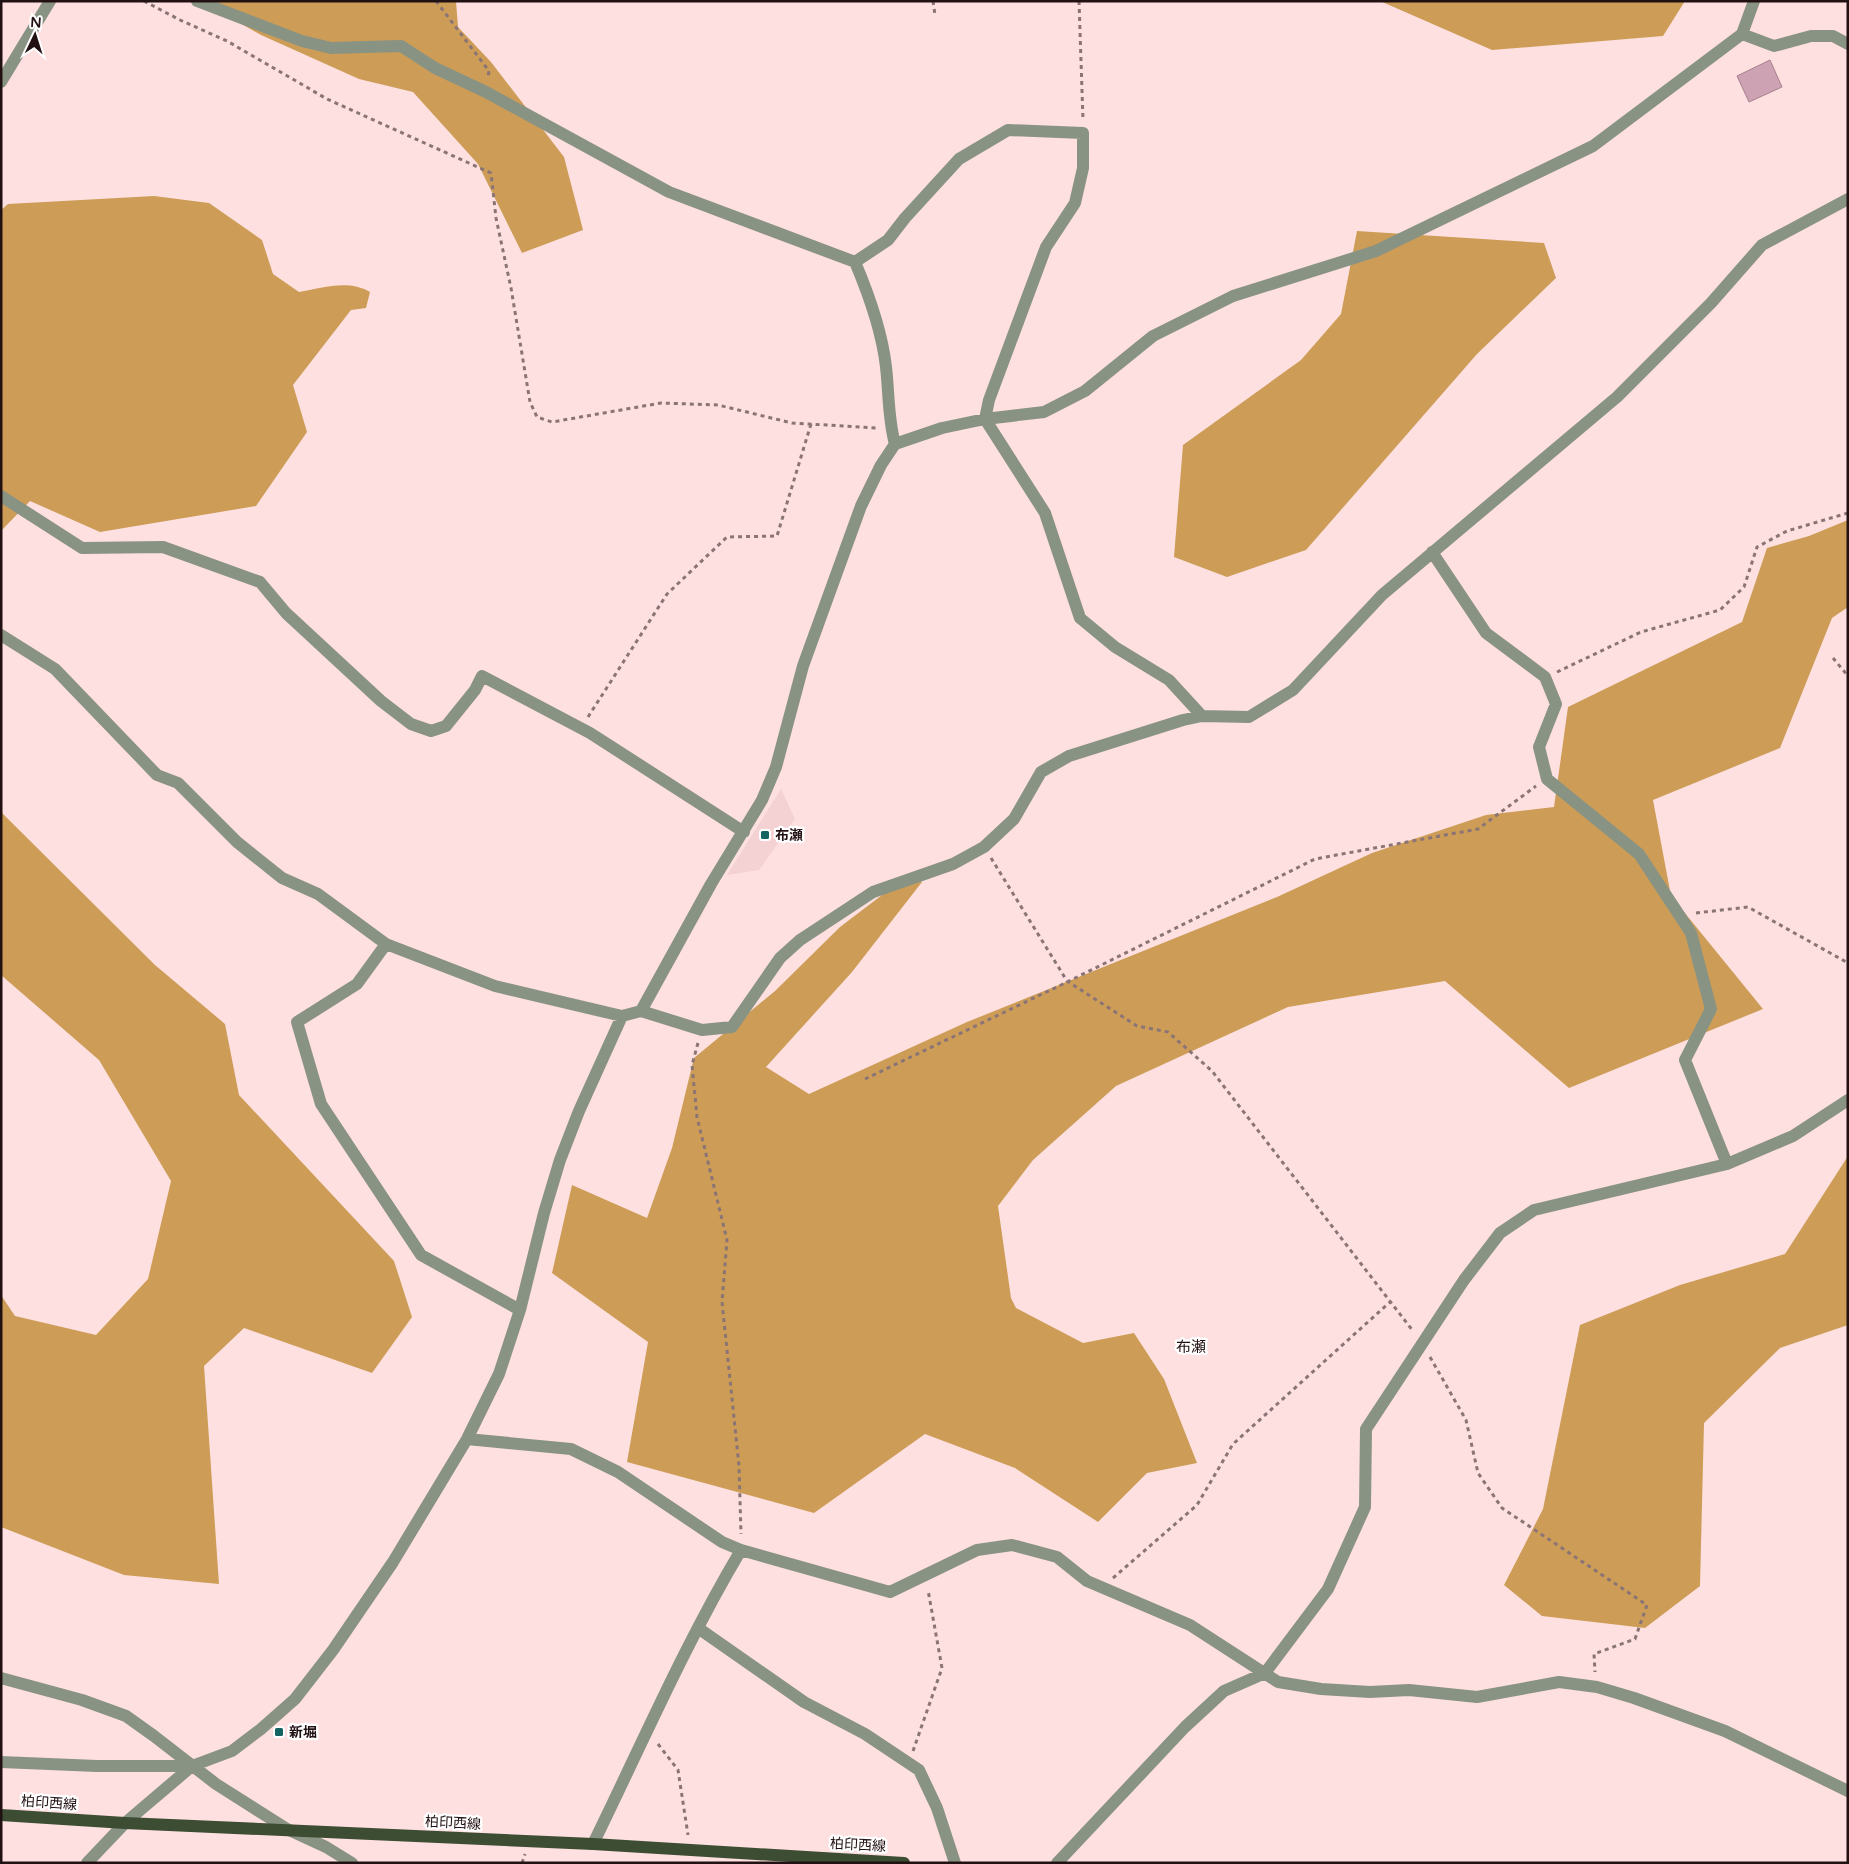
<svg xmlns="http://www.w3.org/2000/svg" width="1849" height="1864" font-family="'Varela Round','Noto Sans JP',sans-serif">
<rect width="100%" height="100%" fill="#fee0e1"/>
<path fill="#f4d1d3" d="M781 789 795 819 759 870 727 875Z"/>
<path fill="#cd9d57" d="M201 1H456L458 27 491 62 564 157 583 230 522 253 478 164 413 92 359 79 261 35Z
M1380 1H1685L1663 36 1492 50Z
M154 196 209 203 262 240 273 274 299 292C322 288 348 279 370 292L366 308 351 310 293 385 307 432 256 506 100 532 30 501 1 531V210L8 204Z
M1357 231 1544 243 1556 278 1477 354 1306 550 1227 577 1174 557 1183 445 1301 360 1341 314Z
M1848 520V607L1832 618 1780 748 1653 800 1671 896 1763 1009 1569 1088 1445 981 1288 1007 1116 1086 1033 1160 998 1206 1011 1298 1016 1308 1083 1343 1134 1333 1164 1379 1197 1463 1147 1473 1098 1522 1015 1468 925 1434 814 1513 627 1462 648 1342 552 1273 572 1185 647 1218 672 1148 694 1058 775 991 840 927 911 873 922 882 852 972 766 1067 809 1094 967 1022 1277 897 1372 853 1486 815 1554 807 1568 707 1742 622 1767 548 1809 536Z
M1 812 155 965 225 1024 239 1095 394 1261 412 1317 372 1373 244 1328 204 1366 219 1584 124 1575 1 1527V1295L15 1316 96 1335 148 1279 171 1181 99 1060 1 975Z
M1848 1156V1325L1780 1348 1704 1423 1700 1586 1645 1628 1542 1616 1504 1585 1543 1509 1580 1325 1680 1285 1785 1254Z"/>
<path fill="#cda2b2" stroke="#a9808f" d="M1770 60 1782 87 1749 102 1737 76Z"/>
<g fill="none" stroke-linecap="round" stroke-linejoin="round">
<path stroke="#8b7475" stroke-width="3" stroke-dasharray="4 4" stroke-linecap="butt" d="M144 1 180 20 227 41 327 99 491 173 496 218 511 288 530 402 537 417 552 422 661 403 718 405 792 423 877 428
M436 1 489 71 488 77
M933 1 935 15
M1079 1 1083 120
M1833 658 1848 676
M1557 672 1641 632 1720 610 1744 587 1757 547 1787 531 1848 513
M588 717 667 594 727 537 777 536 811 424
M991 858 1067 981 1137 1026 1168 1032 1212 1071 1413 1331
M1696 913 1748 907 1848 963
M698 1043 692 1065 697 1117 727 1240 722 1302 739 1466 741 1534
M865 1079 1061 985 1315 859 1478 829 1536 786
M1430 1357 1466 1420 1478 1473 1502 1508 1647 1605 1635 1639 1594 1654 1595 1672
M1113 1578 1197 1505 1233 1444 1390 1302
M658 1744 678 1770 688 1835
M913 1751 942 1668 928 1590
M522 1863 525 1854"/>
<path stroke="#899383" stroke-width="12" d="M197 1 302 41 331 48 401 46 435 68 486 92 669 192 855 262C869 295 882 331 886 367 889 393 888 419 895 444
M1754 1 1742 34 1774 46 1811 36H1833L1848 44
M1 82 50 1
M855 262 888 240 905 218 959 159 1008 130 1083 133V168L1075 203 1046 247 989 400 985 419 1045 513 1080 618 1115 647 1169 680 1202 716
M1 496 82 548 163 547 260 582 286 613 381 701 411 724 431 731 446 726 475 690 482 676 590 733 744 832
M1432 552 1486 633 1545 677 1556 704 1539 747 1547 779 1639 854 1691 933 1711 1009 1685 1060 1727 1164
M1 635 55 669 157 775 178 783 237 842 282 878 318 894 386 944 495 986 622 1016
M386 944 357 984 297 1022 321 1104 421 1255 520 1310
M641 1011 702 1030 732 1027 780 958 800 940 873 892 953 864 984 847 1014 819 1041 772 1069 756 1183 720 1202 716 1249 717 1293 690 1382 595 1617 397 1711 303 1762 245 1848 199
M467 1439 571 1449 618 1472 722 1542 741 1550 890 1592 977 1550 1012 1545 1057 1557 1087 1581 1190 1625 1278 1682 1321 1689 1370 1692 1409 1690 1477 1697 1559 1682 1597 1687 1634 1698 1725 1731 1848 1791
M698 1628 804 1702 865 1734 919 1770 937 1808 955 1863
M1 1678 82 1700 126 1716 154 1736 216 1784 287 1829 326 1847 352 1863
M1 1762 97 1766H192L232 1751 261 1729 295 1699 333 1650 393 1562 467 1439 499 1374 520 1310 544 1213 560 1160 579 1111 622 1016 641 1011 711 884 762 800 776 767 803 666 861 506 881 465 895 444 942 428 985 419 1044 412 1085 391 1153 336 1233 296 1376 251 1593 146 1742 34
M593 1844C641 1746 685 1644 741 1550
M87 1863 125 1823 192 1766
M1057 1863 1185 1727 1224 1691 1265 1673 1328 1589 1365 1507 1366 1429 1464 1280 1500 1233 1534 1210 1727 1164 1793 1136 1848 1100"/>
<path stroke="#3c4d33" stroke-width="12" d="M1 1815 125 1823 593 1844 904 1863"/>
</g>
<g fill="#146464" stroke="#fff" stroke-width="2">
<rect x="760" y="830" width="10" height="10" rx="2.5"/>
<rect x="274" y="1727" width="10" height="10" rx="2.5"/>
</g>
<g text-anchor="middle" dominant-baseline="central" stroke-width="4.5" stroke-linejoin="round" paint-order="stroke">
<g font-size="14" font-weight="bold" fill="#221113" stroke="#fff" text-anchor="start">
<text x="775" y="835">布瀬</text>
<text x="289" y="1732">新堀</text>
</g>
<g font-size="14" fill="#221113" stroke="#fff">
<text transform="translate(49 1803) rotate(4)">柏印西線</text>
<text transform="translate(453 1823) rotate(3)">柏印西線</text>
<text transform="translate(858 1845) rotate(3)">柏印西線</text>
</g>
<g font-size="15" fill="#221113" stroke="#fff">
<text x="1191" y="1347">布瀬</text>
</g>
</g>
<rect width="1849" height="1864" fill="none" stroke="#221113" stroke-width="5"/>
<g transform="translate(35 35) rotate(4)" stroke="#ffffff" stroke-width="4" paint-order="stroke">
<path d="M0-4L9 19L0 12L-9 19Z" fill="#221113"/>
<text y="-8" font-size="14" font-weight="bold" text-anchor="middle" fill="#221113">N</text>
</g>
</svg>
